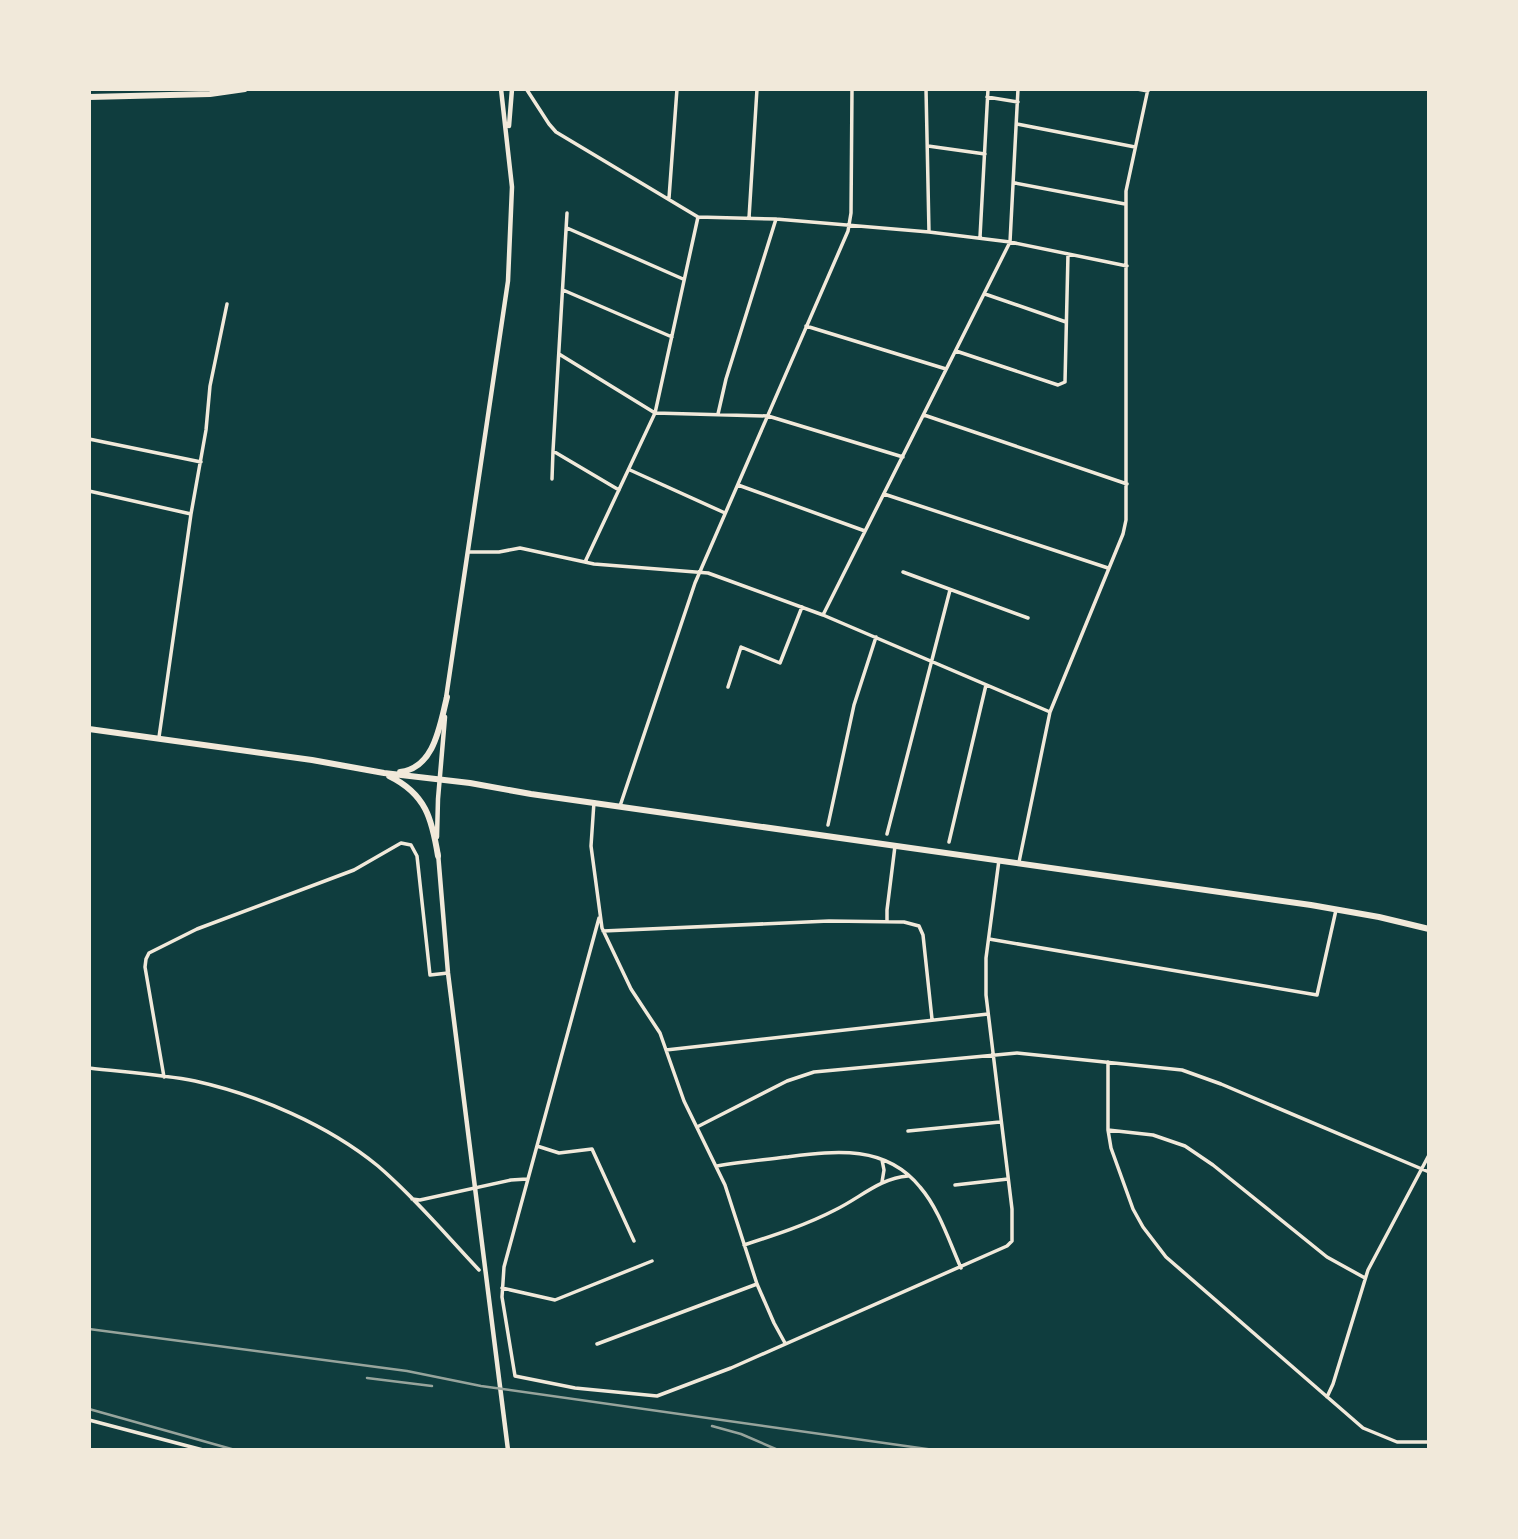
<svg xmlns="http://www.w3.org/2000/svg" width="1518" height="1539" font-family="Raleway,sans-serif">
<rect width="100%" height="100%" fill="#0f3d3e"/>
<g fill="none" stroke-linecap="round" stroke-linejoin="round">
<path stroke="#f1e9da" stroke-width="3.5" d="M926 89 929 232
M1137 89 1148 91
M527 90 549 124 556 132 698 217
M987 97 1018 102
M1017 124 1135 147
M928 146 985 154
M1015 183 1125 204
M669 198 677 89
M567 213 553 451 619 490
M749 218 757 89
M567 228 683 279
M980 237 988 89
M563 290 672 337
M985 294 1066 322
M806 326 946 369
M956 351 1058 385 1065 382 1068 254
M559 354 655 413 768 416 903 457
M718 414 726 379 776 219
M924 415 1127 484
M89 439 201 462
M630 470 725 513
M552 479 553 451
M738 485 865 531
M89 491 191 514
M884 494 1108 568
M469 552H499L520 548 594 564 708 573 823 615 1050 712
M585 562 655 413 698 217 776 219 929 232 1010 242 1127 266
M903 572 1028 618
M823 615 1010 242 1018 89
M728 687 741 647 780 663 802 607
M159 737 191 514 206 430 210 386 227 304
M594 802 591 846 602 928 631 989 660 1033 684 1101 725 1185 757 1284 774 1323 785 1343
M620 806 695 583 848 231 851 213 852 89
M828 825 854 705 876 637
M887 834 950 590
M949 842 986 685
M1019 862 1050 712 1123 534 1126 520V191L1148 89
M599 918 504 1267 502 1297 515 1376 575 1388 657 1396 731 1368 1007 1246 1012 1241V1209L986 995V958L999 860
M887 922V910L895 846
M603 931 829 921 904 922 919 926 923 935 932 1019
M989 939 1317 995 1336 910
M666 1050 988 1014
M1108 1062V1130L1111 1148 1133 1209 1143 1227 1166 1257 1363 1428 1397 1442H1429
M89 1068C124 1072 161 1074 195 1081 258 1095 328 1125 378 1166 414 1197 446 1235 479 1270
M164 1077 145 967 146 959 149 953 197 929 354 870 401 843 411 845 417 856 430 975 448 973
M697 1127 787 1081 814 1072 1017 1053 1182 1070 1221 1084 1429 1172
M1108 1130 1153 1135 1185 1146 1213 1165 1327 1257 1365 1278
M908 1131 1000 1122
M537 1146 559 1153 592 1149 634 1241
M717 1166C740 1162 763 1160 786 1157 835 1151 885 1144 920 1187 939 1209 949 1241 961 1268
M882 1182 884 1170 882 1160
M955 1185 1008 1179
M412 1199 420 1200 511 1180 527 1179
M744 1245C775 1235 806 1225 835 1210 860 1198 880 1178 908 1176
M502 1288 555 1300 652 1261
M597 1344 757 1284
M1327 1397 1333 1384 1368 1270 1429 1155
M89 1420 203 1450"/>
<path stroke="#f1e9da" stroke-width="4.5" d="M509 126 512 89
M446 698 508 281 512 187 501 89
M437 837 438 799 445 717
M438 853 448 973 508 1450"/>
<path stroke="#f1e9da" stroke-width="6" d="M89 97 210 94 245 89
M89 729 312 760 384 773 470 783 531 794 1311 905 1379 917 1429 929
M400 772C435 768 440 724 447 697
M389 776C426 794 432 819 438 856"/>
<path stroke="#97a49c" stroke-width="2.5" d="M89 1329 407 1371 481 1386 934 1450
M367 1378 432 1386
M89 1409 235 1450
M712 1426 741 1434 778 1450"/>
</g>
<rect width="1518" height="1539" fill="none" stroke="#f1e9da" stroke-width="182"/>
</svg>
